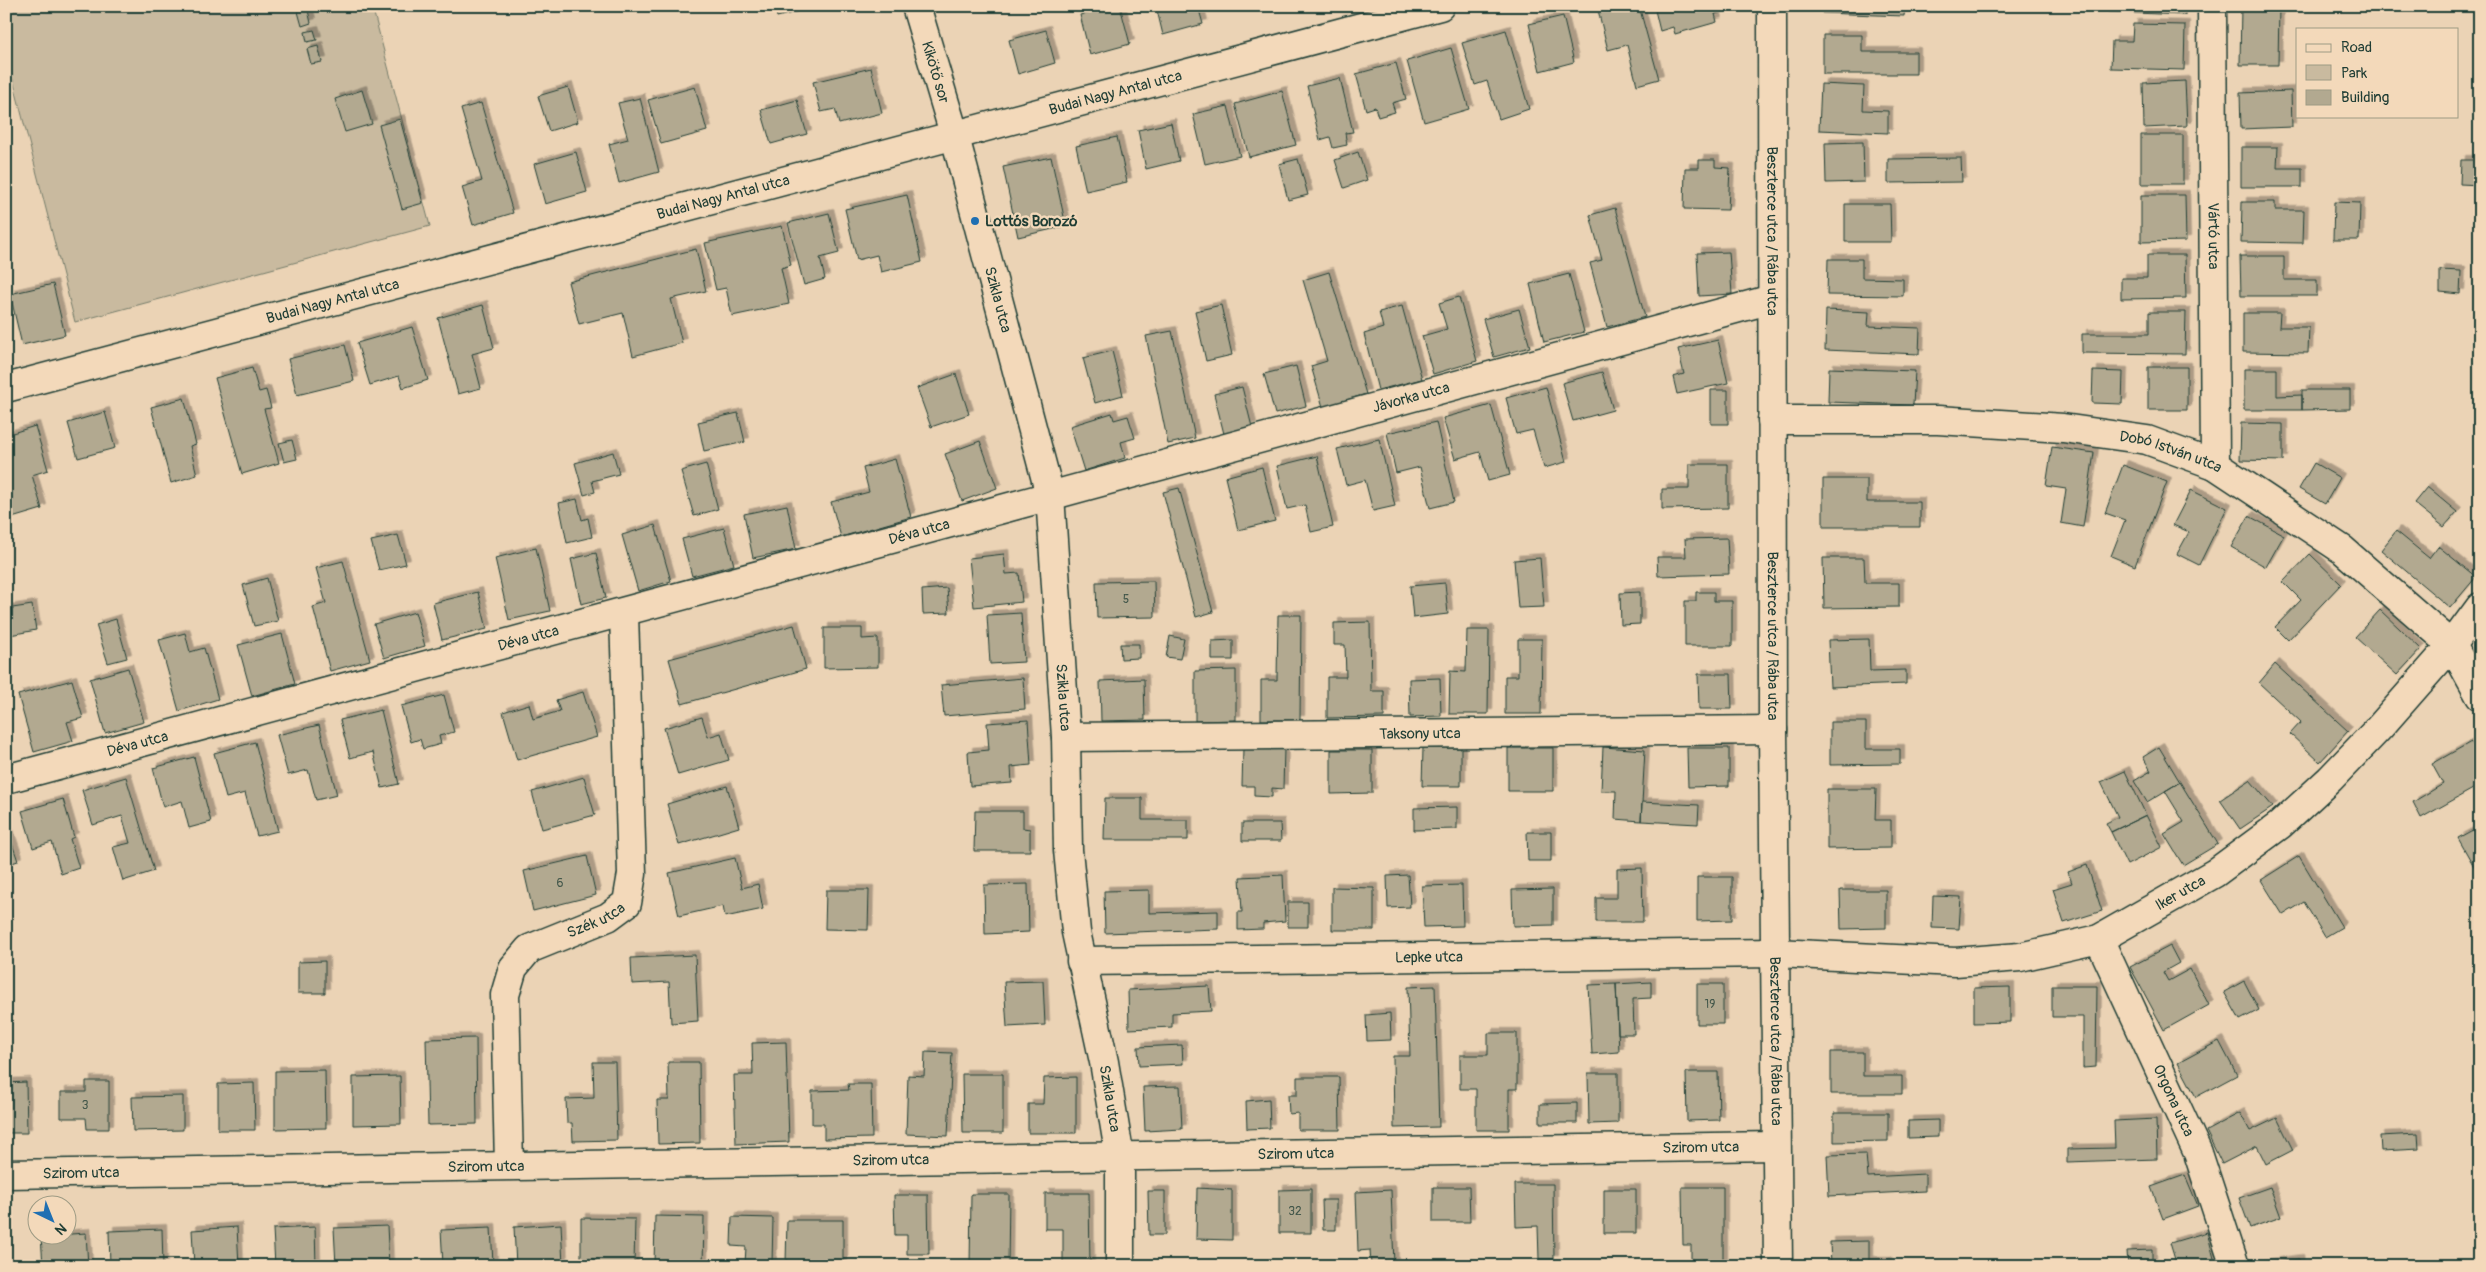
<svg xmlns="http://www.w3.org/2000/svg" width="2486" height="1272" font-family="Pangolin,sans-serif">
<defs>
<filter id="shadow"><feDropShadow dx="4.5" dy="-4.5" stdDeviation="0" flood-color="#0004"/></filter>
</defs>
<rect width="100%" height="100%" fill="#ebd3b5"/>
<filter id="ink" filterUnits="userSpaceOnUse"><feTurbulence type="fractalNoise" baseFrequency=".02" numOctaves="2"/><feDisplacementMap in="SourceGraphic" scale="10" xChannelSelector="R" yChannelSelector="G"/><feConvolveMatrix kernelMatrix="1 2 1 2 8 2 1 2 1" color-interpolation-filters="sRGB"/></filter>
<g filter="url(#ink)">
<path fill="#c9ba9f" stroke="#747c6a" d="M6 6H372L430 226 75 322 6 53Z"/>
<path fill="#b2a990" stroke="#1f3d34" filter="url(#shadow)" d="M307 6 311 23 302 26 297 8Z
M774 6H803L804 10 777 17Z
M1114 6H1120L1130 44 1090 55 1080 15Z
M1156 6H1198L1203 24 1163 35Z
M1597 6H1639L1659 79 1637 85 1627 45 1608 50Z
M1654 6H1729L1730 10 1715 14 1717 22 1675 34 1673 27 1660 31Z
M1823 6H1905L1904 16 1822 13Z
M2108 6H2185V15L2108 12Z
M2241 6H2279L2278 65H2240Z
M1563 16 1574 62 1540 71 1529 24Z
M2133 24 2185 25 2184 70 2111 68 2112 41H2132Z
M314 30 317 40 307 42 305 32Z
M1046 30 1055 63 1018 74 1009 40Z
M1506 30 1529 109 1499 119 1487 81 1475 85 1462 43Z
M1823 35H1862V52H1916V74H1823Z
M318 46 322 62 311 64 307 49Z
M1451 48 1469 109 1424 122 1407 61Z
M1396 63 1406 99 1392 103 1395 112 1378 117 1375 107 1366 110 1356 74Z
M871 68 882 113 839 124 835 109 821 112 813 82Z
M1340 78 1353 132 1345 133 1347 145 1333 148 1330 137 1320 140 1307 86Z
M2185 81 2187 126 2144 128 2143 83Z
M1821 84 1864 86 1863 110 1888 111V133L1819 130Z
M568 87 578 122 549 131 538 96Z
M695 87 707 131 661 144 648 100Z
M362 90 372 124 345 132 335 99Z
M1282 91 1296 145 1249 157 1235 104Z
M2291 91 2292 127 2241 129 2240 93Z
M640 98 659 172 619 183 609 144 628 139 618 103Z
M797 100 807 134 771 144 761 110Z
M481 103 513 213 473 225 462 187 482 181 461 109Z
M1228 106 1240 156 1205 164 1193 114Z
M400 119 423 203 402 209 379 125Z
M1171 123 1179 161 1146 169 1138 130Z
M2141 135H2183V184H2141Z
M1117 137 1127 182 1086 191 1076 146Z
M1863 142 1864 182 1826 183 1825 143Z
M2241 147H2278L2277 168H2302V187H2241Z
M576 152 587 192 545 204 534 164Z
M1358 152 1367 180 1344 188 1335 160Z
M1051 157 1066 226 1018 237 1003 167Z
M1961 158 1962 182 1888 183V159Z
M1298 159 1308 195 1288 200 1279 164Z
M1699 160H1715V167L1730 168 1728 210 1684 209 1685 168H1699Z
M2461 160H2474V169H2480V185L2460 184Z
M907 195 922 262 881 272 877 255 857 260 845 209Z
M2141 195H2185L2186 241 2141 242Z
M2242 202H2275V210H2304L2303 243 2241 242Z
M2334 202 2360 203 2359 240H2333Z
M1845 204H1890L1891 242H1845Z
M1615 208 1645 317 1607 327 1590 263 1602 260 1590 215Z
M829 213 839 253 820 258 825 279 804 285 788 223Z
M782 226 791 265 781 268 789 304 732 316 726 288 716 290 705 243Z
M696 249 706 291 671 299 682 343 633 356 623 313 579 324 568 282Z
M1729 252 1732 294 1699 296 1697 253Z
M2147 255H2185L2186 298 2121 299V278H2147Z
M2240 256H2284V280H2317V296H2241Z
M1828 259H1862V278L1903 279V296L1827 295Z
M2440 270 2461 271 2460 294 2440 292Z
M1329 272 1366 394 1323 407 1311 366 1327 361 1303 280Z
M1569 274 1584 332 1544 342 1530 284Z
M53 284 65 335 22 345 10 294Z
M1459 297 1477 361 1433 374 1422 336 1447 329 1439 303Z
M483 305 494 348 472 354 481 388 458 394 438 318Z
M1221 305 1232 355 1206 361 1195 311Z
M1402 306 1422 379 1378 390 1364 334 1383 328 1379 312Z
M1519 309 1530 347 1494 357 1483 319Z
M1826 310 1869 312 1868 326 1920 328 1919 354 1825 350Z
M2149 312H2186L2185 354 2082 353V334H2149Z
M2243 313H2280L2279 327H2309L2308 353 2243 352Z
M412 327 428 380 403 388 399 376 370 385 357 343Z
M1172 331 1195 438 1168 444 1146 336Z
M1718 340 1728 383 1677 394 1673 377 1684 374 1678 349Z
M345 345 354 381 297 395 288 359Z
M1112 351 1123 395 1095 403 1083 358Z
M1296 366 1306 406 1275 414 1264 374Z
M2148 367H2187V410H2148Z
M252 368 259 392 266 390 271 408 264 409 279 463 242 474 215 378Z
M1829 368 1915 371 1913 405 1828 402Z
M2244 369H2277V396L2302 395V410H2244Z
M2093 371 2123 372 2122 404 2092 403Z
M1602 372 1613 410 1573 421 1562 383Z
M956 374 969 414 931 427 917 388Z
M1242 387 1252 427 1224 434 1214 394Z
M1546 387 1566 462 1544 468 1533 430 1516 434 1506 398Z
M1711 390H1728V424H1711Z
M2302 390H2350V409L2302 410Z
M184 398 196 444 190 446 197 475 171 483 151 407Z
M1491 405 1510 475 1488 481 1480 452 1455 459 1443 418Z
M105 412 115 448 78 458 68 423Z
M738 413 745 442 704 451 698 422Z
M1112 413 1114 420 1128 416 1135 438 1121 442 1125 458 1084 471 1070 426Z
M1436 422 1454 502 1430 508 1420 467 1396 473 1387 433Z
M2241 423 2283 424V461L2240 460Z
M35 426 48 470 32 475 42 509 12 518 6 499V435Z
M1379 439 1395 506 1373 511 1365 480 1346 485 1337 449Z
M292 440 297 459 284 462 279 443Z
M980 441 997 488 962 501 945 454Z
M2052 447 2094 453 2083 527 2061 523 2066 489 2046 486Z
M613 452 619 474 592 481 595 492 584 495 575 463Z
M1317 456 1333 527 1311 532 1305 505 1287 509 1277 466Z
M895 459 911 517 841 537 831 502 869 492 863 468Z
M2314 463 2340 478 2325 504 2299 489Z
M706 464 718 509 694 516 681 471Z
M1689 464H1728V508L1662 509V489H1689Z
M2123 465 2167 482 2135 566 2111 556 2125 520 2105 513Z
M1262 467 1275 521 1238 530 1225 477Z
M1823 479H1867V502H1920V527H1823Z
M2427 487 2457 512 2444 527 2414 503Z
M1179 488 1213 612 1196 617 1163 492Z
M2191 490 2227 508 2199 565 2177 554 2189 532 2173 525Z
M577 499 582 520 588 518 592 537 567 543 559 503Z
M787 505 796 549 753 558 744 514Z
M2249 516 2284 535 2266 567 2231 547Z
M655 525 671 581 638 591 622 535Z
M724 528 734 565 692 576 682 539Z
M2396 531 2429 558 2438 546 2476 577 2450 608 2381 550Z
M398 535 406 564 379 570 371 541Z
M1727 538 1729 574 1658 576 1657 557H1686L1685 539Z
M536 548 550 611 509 620 495 558Z
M596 553 606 598 581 604 571 559Z
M1004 554 1006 574 1019 573 1022 602 974 607 969 558Z
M2310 554 2341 584 2288 640 2275 627 2301 600 2283 582Z
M1540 558 1544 607 1518 608 1514 560Z
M1823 558H1864L1865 583H1899V607L1824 608Z
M343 561 370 660 330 671 313 607 326 603 316 568Z
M267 578 278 621 254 626 243 585Z
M1154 581 1155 617 1097 618 1096 582Z
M1445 583 1448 614 1413 618 1410 586Z
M947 588 949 613 923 614 922 590Z
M478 592 487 629 442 640 433 603Z
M1640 592V624L1621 625 1620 593Z
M1696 592H1714V601H1732V646H1685V601H1696Z
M32 605 36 630 10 635 6 609Z
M2380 610 2421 649 2397 675 2355 637Z
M415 612 425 646 384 658 374 624Z
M1021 613 1024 662 990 664 987 615Z
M1278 615H1301L1300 720H1261V680H1277Z
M116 619 127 658 108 663 96 625Z
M1370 622 1371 691H1384V717L1327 718V677H1346L1345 645H1334V623Z
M794 625 806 669 682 704 669 659Z
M824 628H862V639L878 638V667L824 668Z
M1467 630H1489L1488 714H1449L1450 671 1466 672Z
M185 633 190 652 204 648 218 699 179 711 159 640Z
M282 634 295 684 252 696 238 645Z
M1170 636 1184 639 1180 659 1166 657Z
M1518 639H1542L1541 714H1505V676H1518Z
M1869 639 1870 671 1906 670V684L1830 687 1828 640Z
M1233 640V660H1212V641Z
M1120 644H1139V658L1121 659Z
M2275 664 2348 731 2320 762 2290 734 2301 722 2259 683Z
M128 668 144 722 105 733 90 679Z
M1236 670V720L1195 721V671Z
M1698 674H1731L1732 709H1699Z
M1023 678 1025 709 944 716 941 685Z
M1440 678 1441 716 1410 717 1409 679Z
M1144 679 1145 720 1101 721 1100 681Z
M72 680 83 718 67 722 73 741 34 752 18 695Z
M583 692 597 737 517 760 503 712 529 704 533 719 560 711 556 700Z
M444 695 454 732 439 736 441 744 423 749 420 739 411 742 401 706Z
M381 710 399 784 382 788 373 752 350 758 340 720Z
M702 717 708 737 721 733 729 760 678 775 664 728Z
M1028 720 1031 765 1011 767 1012 783 970 786 968 752 989 750 987 723Z
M1830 722H1866V749H1900V764L1830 765Z
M319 725 337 795 316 800 308 770 288 775 277 735Z
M255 742 278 831 257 836 245 793 226 798 214 753Z
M2471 742 2480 757V785L2421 818 2413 802 2443 784 2432 764Z
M1603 747 1645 750 1641 821 1615 819 1616 791H1601Z
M2159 747 2180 782 2147 802 2134 781 2151 771 2143 757Z
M1243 748 1284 749 1283 789 1272 788V797L1254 796V786H1242Z
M1423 748H1461V786H1422Z
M1508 748H1553V791H1508Z
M1687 748H1729V786L1688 787Z
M1331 750H1372V793L1331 794Z
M194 757 211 822 189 828 182 801 163 807 153 768Z
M2125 771 2146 815 2111 832 2106 823 2118 817 2101 782Z
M126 777 154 871 123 881 113 847 130 843 122 816 93 825 82 790Z
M584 777 595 815 542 829 532 792Z
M2250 780 2273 807 2240 829 2220 800Z
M2180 782 2218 844 2183 865 2164 834 2184 822 2165 791Z
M727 786 739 827 679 845 667 804Z
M1827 789H1876L1875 820H1891V848L1827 849Z
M1105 798H1142V820H1188V840H1104Z
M63 799 74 837 70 839 79 868 61 874 52 842 33 848 22 811Z
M1642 802 1699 805 1698 824 1641 821Z
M1457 807V829L1414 830V808Z
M975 811H1023V828L1030 829V851H974Z
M2146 815 2162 847 2127 865 2111 832Z
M1242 823H1280L1281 841H1242Z
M6 826 18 861 6 865Z
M2480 826V877L2458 838Z
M1527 832H1551V861H1528Z
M587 856 596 895 533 911 524 871Z
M2299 856 2342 927 2325 937 2304 902 2283 915 2261 880Z
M735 858 742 888 758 884 763 909 725 917 723 906 679 916 669 873Z
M2087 865 2102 911 2064 923 2053 889 2072 883 2068 872Z
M1642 868 1643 922H1596V898H1617V869Z
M1283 875 1285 921 1263 923V929L1238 930V912H1242L1240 877Z
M1408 875 1410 907 1388 908 1387 876Z
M1697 877H1732V920L1697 921Z
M1028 884 1029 932 985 934 984 885Z
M1462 885 1463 926 1424 927 1422 886Z
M1332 887 1374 888V930H1332Z
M1553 889V925L1513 926 1512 890Z
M826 890H869L868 930 825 929Z
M1149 890V913L1218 911V929L1105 933 1104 891Z
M1840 890H1886V928L1841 929Z
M1933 896 1961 897 1959 929 1932 928Z
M1288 902H1308V927H1288Z
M2170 946 2179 963 2163 972 2168 981 2190 969 2209 1005 2164 1030 2130 967Z
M695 955 698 1021 671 1023 669 982 632 984 631 958Z
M325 961V993H298V962Z
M1043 981 1045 1025 1007 1027 1004 982Z
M2244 981 2259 1010 2240 1020 2224 992Z
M1651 982V998L1633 999 1634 1034H1618L1616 984Z
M1616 984 1619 1052 1592 1054 1588 985Z
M1697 984H1723V1024H1697Z
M1209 986 1211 1011 1172 1013V1027L1129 1029 1128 990Z
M1435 986 1439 1127 1394 1128 1393 1056H1410L1408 987Z
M2052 986H2097L2096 1067 2083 1068V1017H2052Z
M2010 987V1022L1974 1023V988Z
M1390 1013 1391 1040 1367 1041 1366 1015Z
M1488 1033H1517V1089H1509V1130H1476V1089H1460V1055H1488Z
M476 1038 477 1124 428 1125 426 1039Z
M2219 1041 2237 1075 2196 1097 2178 1063Z
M786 1042 789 1142 736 1144 734 1075H753L752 1043Z
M1182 1045 1183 1064 1139 1066 1138 1047Z
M925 1052 952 1053 948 1136 906 1134 908 1075 924 1076Z
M1831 1052H1863V1076H1902V1094H1831Z
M593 1062H615L617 1140 573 1141 572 1123H567L566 1099 594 1098Z
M668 1062H699L700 1143 658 1144 657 1100H669Z
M325 1070 326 1128 275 1129V1071Z
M1686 1072H1718L1719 1120 1687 1121Z
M1588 1073H1618V1123L1589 1124Z
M962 1074H1003V1133H963Z
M400 1076 401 1124 353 1125V1077Z
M1076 1077V1133H1028V1104H1043L1044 1078Z
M1297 1077H1339L1340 1130H1298V1113L1289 1114 1288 1095H1297Z
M86 1081H109V1129H87L86 1118H61V1092H86Z
M26 1082 27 1133H6V1083Z
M254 1083 255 1130H218V1084Z
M848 1084H871L872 1138 824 1139V1124H812V1091L849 1090Z
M1180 1086 1182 1129 1145 1131 1143 1087Z
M183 1096V1130L133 1131 132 1097Z
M1269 1099 1270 1128 1247 1129 1246 1101Z
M1577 1103V1123H1540V1104Z
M1834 1113H1888V1141L1834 1142Z
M2240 1113 2250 1131 2277 1118 2293 1150 2266 1164 2257 1146 2222 1164 2206 1131Z
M2156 1119 2157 1159 2067 1162V1149L2115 1148 2114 1121Z
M1938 1120V1137L1908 1138V1121Z
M2418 1134 2419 1149 2381 1151 2380 1136Z
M1866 1154 1868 1177 1925 1174V1191L1829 1196 1827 1155Z
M2185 1175 2198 1206 2163 1219 2151 1187Z
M1515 1184H1553L1554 1259H1539L1538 1226 1516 1227Z
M1433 1187H1469L1470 1222H1433Z
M1682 1187H1723V1266H1691V1245H1683Z
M2270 1187 2281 1217 2250 1228 2239 1198Z
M1197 1188 1232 1190V1240L1196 1239Z
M1311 1189V1233H1279V1190Z
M1604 1189H1636V1233H1604Z
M1391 1190 1394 1264 1371 1265 1370 1250 1358 1251 1356 1192Z
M1148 1191H1165V1235H1149Z
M1045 1193H1089L1090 1266H1063V1229H1045Z
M971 1194H1009L1008 1266H970Z
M894 1195H928L929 1254H907V1235H895Z
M1322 1200H1336V1230H1323Z
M655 1216 704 1217 703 1266H654Z
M732 1217 773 1218 772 1264 745 1263 746 1247 731 1246Z
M581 1218 635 1219 634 1266H595L596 1259H581Z
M787 1220H843V1266H823V1263H786Z
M561 1224 563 1266H516L514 1227Z
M387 1226 389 1265 336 1266 334 1228Z
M237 1227 239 1266H194L192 1230Z
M315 1227 316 1266H275L273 1229Z
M491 1228 493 1263 443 1265 441 1230Z
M162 1229 163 1266H110L109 1231Z
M2207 1232 2216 1266H2177L2170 1243Z
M86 1233 88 1266H43L41 1236Z
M1869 1241V1261H1887V1266H1831L1830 1242Z
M2152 1250V1266H2128L2127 1251Z
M2299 1259 2300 1266H2260V1264Z"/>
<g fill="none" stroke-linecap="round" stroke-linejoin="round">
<g stroke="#1f3d34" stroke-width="31">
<g id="minor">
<path id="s1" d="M916 6 955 137 1050 495 1066 737 1068 850 1076 932 1104 1062 1120 1158V1266"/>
<path id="s2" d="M1772 6 1773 730 1778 1266"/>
<path id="s3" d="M2212 6 2215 465"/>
<path id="s4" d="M1772 420H1938L2063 428 2147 440 2215 465 2343 550 2452 645 2480 696"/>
<path id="s5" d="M1066 737 1773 730"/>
<path id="s6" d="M6 779C596 621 1183 459 1772 299"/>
<path id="s7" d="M2099 939 2198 1153 2235 1266"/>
<path id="s8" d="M1081 961 1777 953 1955 962 2020 957 2099 939 2215 873 2280 825 2330 779 2380 727 2452 645 2480 607"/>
<path id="s9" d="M509 1165 505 995 513 968 529 949 608 917 627 903 632 874 624 614"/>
<path id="s10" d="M6 1174 1776 1146"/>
</g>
</g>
<g stroke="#1f3d34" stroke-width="31">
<g id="secondary">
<path id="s11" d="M6 388 1440 6"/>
</g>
</g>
<use href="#minor" stroke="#f3d9ba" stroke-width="28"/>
<use href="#secondary" stroke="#f3d9ba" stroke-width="28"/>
</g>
</g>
<circle fill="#1f6fb2" stroke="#f3d9ba" stroke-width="2" cx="975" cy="221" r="5"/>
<g text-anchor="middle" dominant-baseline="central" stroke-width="4.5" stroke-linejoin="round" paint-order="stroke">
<g font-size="12" fill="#44584b">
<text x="1126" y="599">5</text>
<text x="560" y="883">6</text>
<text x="1710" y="1004">19</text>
<text x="85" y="1105">3</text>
<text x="1295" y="1211">32</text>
</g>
<g font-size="15" fill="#1f3d34" stroke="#f3d9ba">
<text stroke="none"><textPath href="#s1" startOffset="69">Kikötő sor</textPath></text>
<text stroke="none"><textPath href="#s11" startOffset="1148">Budai Nagy Antal utca</textPath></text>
<text stroke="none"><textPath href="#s11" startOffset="742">Budai Nagy Antal utca</textPath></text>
<text stroke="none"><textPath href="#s2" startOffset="225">Beszterce utca / Rába utca</textPath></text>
<text stroke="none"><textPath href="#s3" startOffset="230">Vártó utca</textPath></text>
<text stroke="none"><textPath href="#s1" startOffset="305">Szikla utca</textPath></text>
<text stroke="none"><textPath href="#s11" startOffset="338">Budai Nagy Antal utca</textPath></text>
<text stroke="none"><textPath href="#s6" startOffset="1456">Jávorka utca</textPath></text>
<text stroke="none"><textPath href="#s4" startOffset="402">Dobó István utca</textPath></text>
<text stroke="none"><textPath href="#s6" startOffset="946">Déva utca</textPath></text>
<text stroke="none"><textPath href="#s2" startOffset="630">Beszterce utca / Rába utca</textPath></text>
<text stroke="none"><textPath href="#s6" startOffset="541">Déva utca</textPath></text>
<text stroke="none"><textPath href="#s1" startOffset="710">Szikla utca</textPath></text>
<text stroke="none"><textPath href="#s5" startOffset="354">Taksony utca</textPath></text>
<text stroke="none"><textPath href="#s6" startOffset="136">Déva utca</textPath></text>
<text stroke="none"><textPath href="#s8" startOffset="1114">Iker utca</textPath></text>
<text stroke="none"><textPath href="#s9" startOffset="296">Szék utca</textPath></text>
<text stroke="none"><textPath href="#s8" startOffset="348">Lepke utca</textPath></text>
<text stroke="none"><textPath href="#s2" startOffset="1035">Beszterce utca / Rába utca</textPath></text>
<text stroke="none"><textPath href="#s1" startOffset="1115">Szikla utca</textPath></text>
<text stroke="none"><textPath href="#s7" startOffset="178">Orgona utca</textPath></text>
<text stroke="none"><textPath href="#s10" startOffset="1695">Szirom utca</textPath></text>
<text stroke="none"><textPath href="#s10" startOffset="1290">Szirom utca</textPath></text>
<text stroke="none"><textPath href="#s10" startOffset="885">Szirom utca</textPath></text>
<text stroke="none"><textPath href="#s10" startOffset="480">Szirom utca</textPath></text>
<text stroke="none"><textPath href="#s10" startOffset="75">Szirom utca</textPath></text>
</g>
<g font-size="15" font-weight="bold" fill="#1f3d34" stroke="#f3d9ba" text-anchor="start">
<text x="985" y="221">Lottós Borozó</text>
</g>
</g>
<rect width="2486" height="1272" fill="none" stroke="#f3d9ba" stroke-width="25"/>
<rect x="12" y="12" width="2461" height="1247" fill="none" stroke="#1f3d34" stroke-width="2" filter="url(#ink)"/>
<rect x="2296" y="28" width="162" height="90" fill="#f3d9ba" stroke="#9e9b84"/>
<rect x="2306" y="44" width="25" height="8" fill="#f3d9ba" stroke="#9e9b84"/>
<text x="2341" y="52" font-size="15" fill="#1f3d34">Road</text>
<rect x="2306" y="65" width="25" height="15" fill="#c9ba9f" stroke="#9e9b84"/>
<text x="2341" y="78" font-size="15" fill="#1f3d34">Park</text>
<rect x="2306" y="90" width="25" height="15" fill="#b2a990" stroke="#9e9b84"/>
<text x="2341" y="102" font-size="15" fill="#1f3d34">Building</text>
<g transform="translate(52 1220) rotate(137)"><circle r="24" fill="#f3d9ba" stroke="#9e9b84"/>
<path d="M0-4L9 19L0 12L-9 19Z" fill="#1f6fb2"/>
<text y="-8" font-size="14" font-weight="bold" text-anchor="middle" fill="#1f3d34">N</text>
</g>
</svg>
